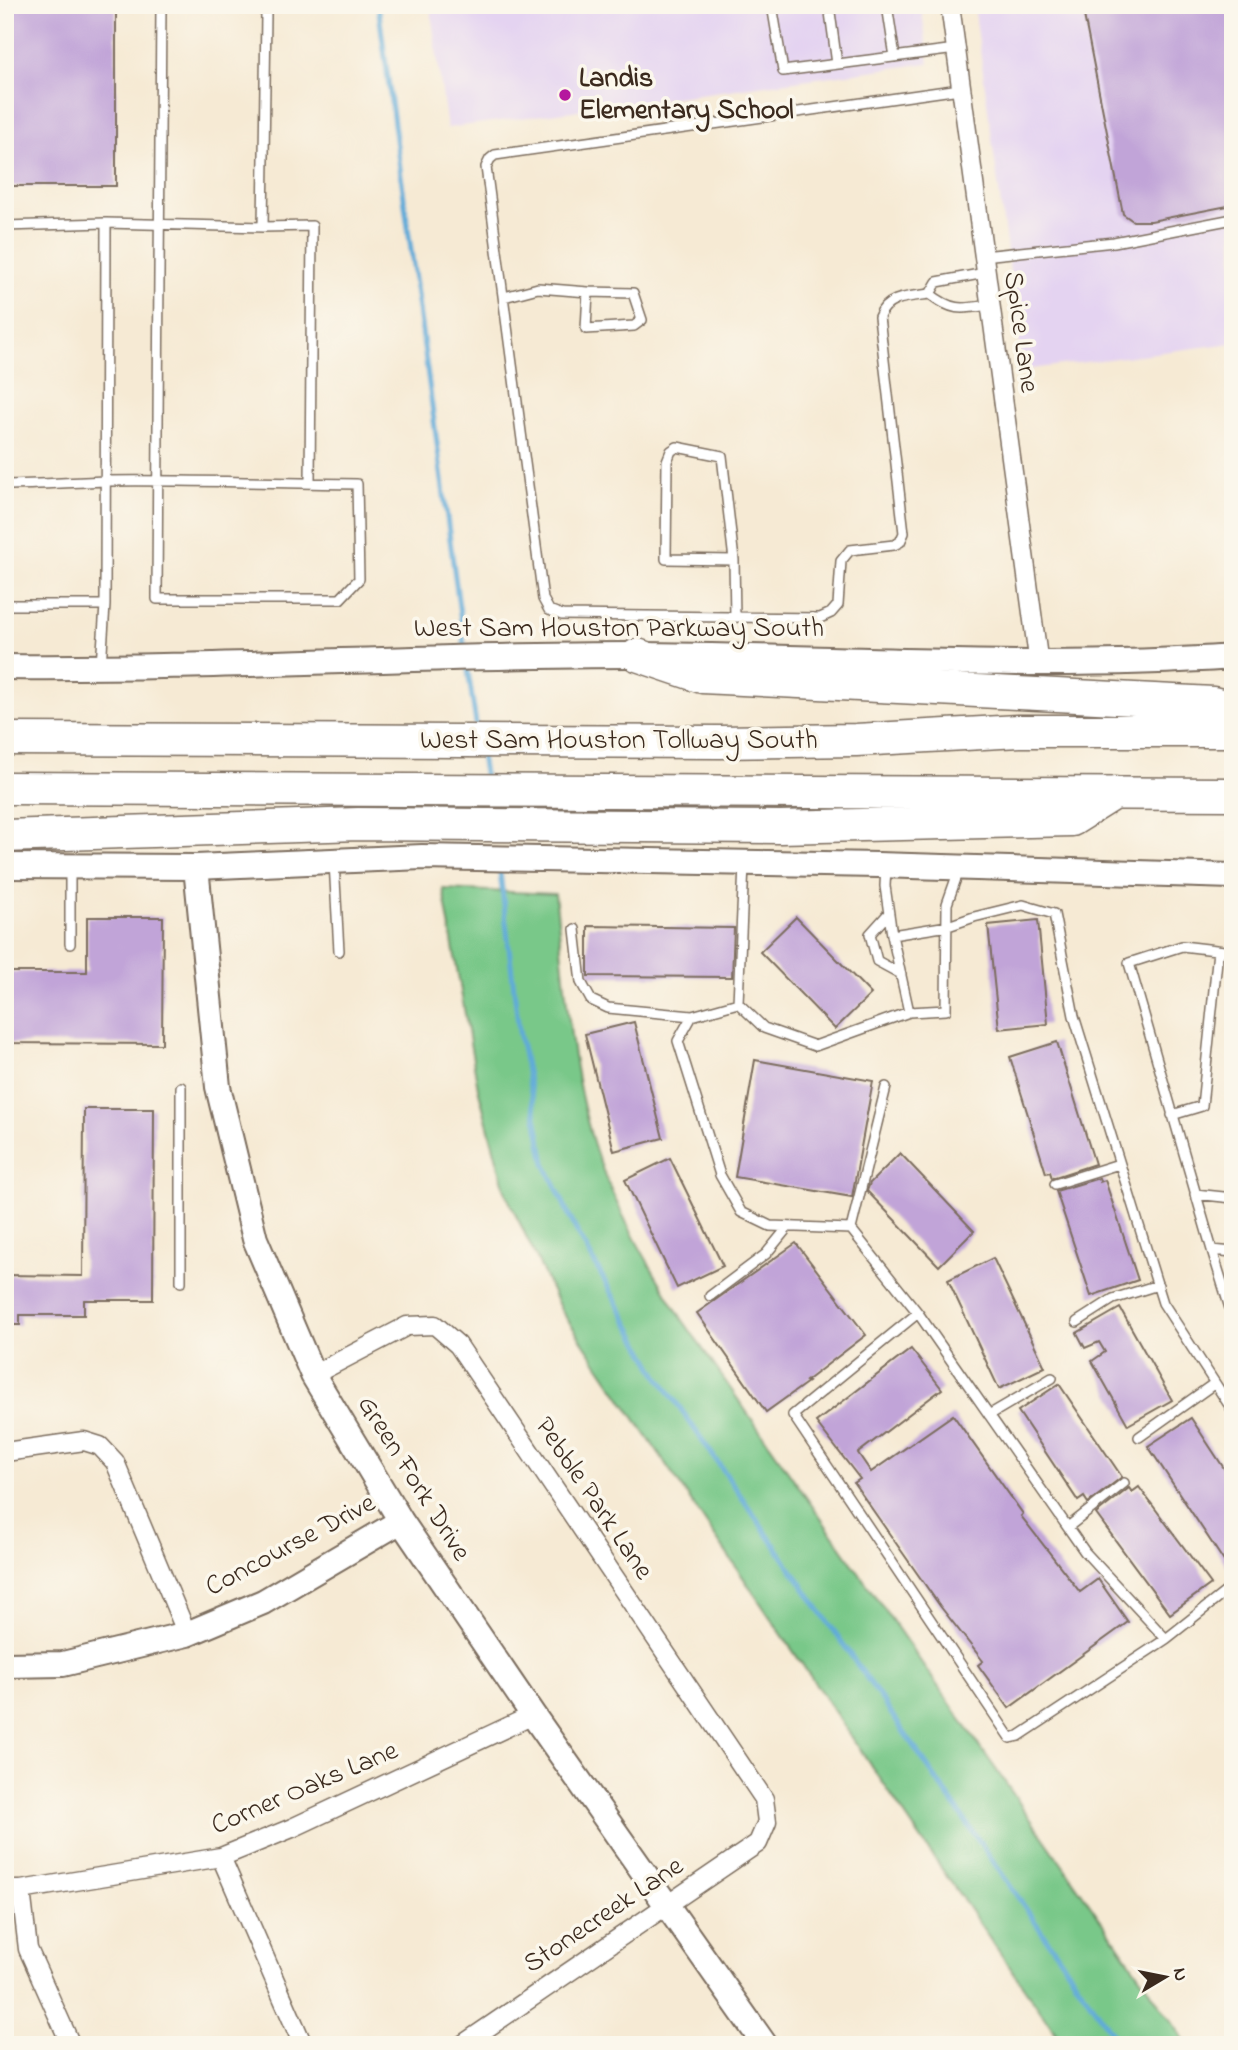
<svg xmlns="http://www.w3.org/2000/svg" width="1238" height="2050" font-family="'Indie Flower',sans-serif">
<rect width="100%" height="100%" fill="#fbf7ec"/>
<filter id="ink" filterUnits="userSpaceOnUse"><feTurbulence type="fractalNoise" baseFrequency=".0143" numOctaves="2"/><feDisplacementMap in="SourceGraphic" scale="14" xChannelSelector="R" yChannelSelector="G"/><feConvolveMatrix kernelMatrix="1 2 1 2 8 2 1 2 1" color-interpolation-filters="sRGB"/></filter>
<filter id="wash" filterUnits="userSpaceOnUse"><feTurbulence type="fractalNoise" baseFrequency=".00686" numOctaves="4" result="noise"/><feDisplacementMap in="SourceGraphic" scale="28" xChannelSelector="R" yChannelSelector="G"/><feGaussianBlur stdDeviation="1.57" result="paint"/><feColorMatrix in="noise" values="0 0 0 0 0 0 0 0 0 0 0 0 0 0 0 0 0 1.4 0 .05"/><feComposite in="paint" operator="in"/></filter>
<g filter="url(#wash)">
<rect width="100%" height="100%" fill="#f6ead4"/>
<path fill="#e4d3f1" d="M430 5H921L929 63 447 128Z
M974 5H1233V343L1023 370Z"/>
<path fill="#79c889" stroke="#5a7954" stroke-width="2" d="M443 889 555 894C566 982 570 1085 602 1168 623 1222 652 1270 682 1319L1188 2045H1064L932 1855 561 1310 506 1194 478 1088Z"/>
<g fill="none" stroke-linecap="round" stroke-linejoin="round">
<path stroke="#5faad8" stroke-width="5" d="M378 5 465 651
M467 664 477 730
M480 750 485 779
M499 864 519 1031 545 1163 575 1228 658 1376 1120 2045"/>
</g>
<g id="blocks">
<path fill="#c1a4d8" d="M5 5H116V186H5Z
M1082 5H1233V205L1151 221H1133L1123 214Z
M87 917H163L162 1044 5 1043V972H87Z
M796 917 871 994 835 1029 760 952Z
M1038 920 1048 1024 999 1029 988 925Z
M588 926 734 928 732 977 588 976Z
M634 1022 663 1138 614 1151 585 1034Z
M1057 1042 1095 1164 1052 1178 1050 1172 1046 1173 1010 1057Z
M755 1060 873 1081 852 1197 735 1177Z
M84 1109H154L153 1300H84V1315H20V1325H5V1275L83 1276Z
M900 1153 974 1231 939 1266 867 1191 870 1183Z
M670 1158 723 1266 677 1288 625 1180Z
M1099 1178 1100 1182 1105 1180 1138 1280 1091 1296 1056 1191Z
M796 1243 866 1335 806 1381 808 1382 766 1412 697 1313Z
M993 1258 1045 1367 999 1389 948 1280Z
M1120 1308 1172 1400 1128 1425 1092 1361 1105 1352 1099 1342 1085 1348 1077 1333Z
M911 1349 942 1389 858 1453 871 1472 953 1415 1023 1514 1021 1516 1080 1592 1098 1579 1128 1622 1009 1708 978 1665 983 1661 940 1606 879 1519 854 1483 860 1479 816 1422Z
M1059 1384 1122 1477 1088 1503 1084 1497 1078 1501 1018 1411Z
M1191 1418 1233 1482V1575L1148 1446Z
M1139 1487 1211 1584 1170 1614 1096 1514 1129 1488 1132 1492Z"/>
</g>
</g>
<g filter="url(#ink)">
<use href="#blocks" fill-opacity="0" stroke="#7c6d5e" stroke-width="2"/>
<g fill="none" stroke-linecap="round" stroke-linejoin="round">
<g stroke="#7c6d5e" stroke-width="12">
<path id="lane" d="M258 5 266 14 263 227
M772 5 783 71 956 49
M829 5 837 64
M887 5 895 57
M960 89 495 155 490 159 486 167 543 599 549 610 562 615 820 618 831 613 838 605 841 561 850 550 894 545 900 542 904 533 879 317C887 296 909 297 930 294 953 312 962 309 989 305
M5 226 106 223 263 227 312 226 310 483
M983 256 1114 242 1233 219
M588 292 633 293 642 320 634 326 586 329Z
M930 294 937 282 985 273
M504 297 538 288 588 292
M677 447 722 456 734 560 666 559 667 461 671 451Z
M5 485C39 485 73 482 107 481 190 480 274 483 357 484L359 579 340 599H157C159 401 158 203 161 5
M734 560 735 618
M5 605H105
M101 666 105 605 106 223
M334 862 339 951
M886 867 885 886 892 935
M888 914 870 934 877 961 901 974
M575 929 581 982 591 1000 608 1008 692 1016
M70 944V868
M1233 952 1182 946 1129 963 1212 1250 1233 1252
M738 1003 744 865
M909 1012 946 1010 947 904 959 870
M1172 1115 1202 1106 1218 951
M1055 1184 1119 1164
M1195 1194 1233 1198
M851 1229 886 1087
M1212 1250 1233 1318
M181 1282V1087
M710 1296 766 1254 788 1227
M918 1313 793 1415 1010 1738 1019 1736 1166 1639
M1077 1322 1113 1299 1158 1285
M1233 1411 1163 1303 1074 1016 1054 914 1023 905 974 917 948 926 892 935 909 1012 815 1046 764 1028 738 1003 692 1016 678 1041 720 1175 741 1212 770 1226 851 1229 918 1313 1085 1552 1166 1639 1233 1586
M989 1415 1052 1378
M1139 1437 1215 1383
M1068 1527 1124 1483"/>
</g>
<g stroke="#7c6d5e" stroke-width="21">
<path id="street" d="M950 5 1039 665
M313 1375 407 1326 435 1325 458 1345 764 1799 767 1822 758 1843 462 2045
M5 1452 84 1441 100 1446 115 1462 187 1634
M221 1857 303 2045
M5 1890H21L221 1857 292 1828 533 1715
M21 1890 28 1949 71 2045"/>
</g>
<g stroke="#7c6d5e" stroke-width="28">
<path id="secondary" d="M5 667C215 669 425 655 634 655 834 656 1033 671 1233 657
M5 866 196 867 422 857 878 865 1233 876
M196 867 218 1087 255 1239 313 1375 401 1521 533 1715 765 2045
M5 1665 63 1664 187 1634 263 1602 401 1521"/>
</g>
<g stroke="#7c6d5e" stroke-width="35">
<path id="highway" d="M637 655 702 677 1213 703 1233 708
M5 739 720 742 856 740 1019 731H1233
M5 788 1233 794
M5 836 358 824 780 827 1072 820 1115 793"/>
</g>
<use href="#lane" stroke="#fff" stroke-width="9"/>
<use href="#street" stroke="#fff" stroke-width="18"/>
<use href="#secondary" stroke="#fff" stroke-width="24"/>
<use href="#highway" stroke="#fff" stroke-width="32"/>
</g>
</g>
<circle fill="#b5179e" stroke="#fbf7ec" stroke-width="2.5" cx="565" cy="95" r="7"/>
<g text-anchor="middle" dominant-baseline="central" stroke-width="7" stroke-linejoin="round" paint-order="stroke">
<g font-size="28" font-weight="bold" fill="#3b2a1e" stroke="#fbf7ec" text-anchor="start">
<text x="579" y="79">Landis<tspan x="579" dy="32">Elementary School</tspan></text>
</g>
<g font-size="28" fill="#3b2a1e" stroke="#fbf7ec">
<text transform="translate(1020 332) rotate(82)">Spice Lane</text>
<text x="619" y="629">West Sam Houston Parkway South</text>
<text x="619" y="741">West Sam Houston Tollway South</text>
<text transform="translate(413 1479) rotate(58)">Green Fork Drive</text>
<text transform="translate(593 1499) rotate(56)">Pebble Park Lane</text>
<text transform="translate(291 1546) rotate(-28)">Concourse Drive</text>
<text transform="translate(305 1789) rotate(-23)">Corner Oaks Lane</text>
<text transform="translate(604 1916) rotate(-34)">Stonecreek Lane</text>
</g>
</g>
<rect width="1238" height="2050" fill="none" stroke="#fbf7ec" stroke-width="28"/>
<g transform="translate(1165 1977) rotate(80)" stroke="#fbf7ec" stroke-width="5" paint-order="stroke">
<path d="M0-5L12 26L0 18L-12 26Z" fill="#3b2a1e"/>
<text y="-10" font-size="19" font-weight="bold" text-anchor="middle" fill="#3b2a1e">N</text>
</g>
</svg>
